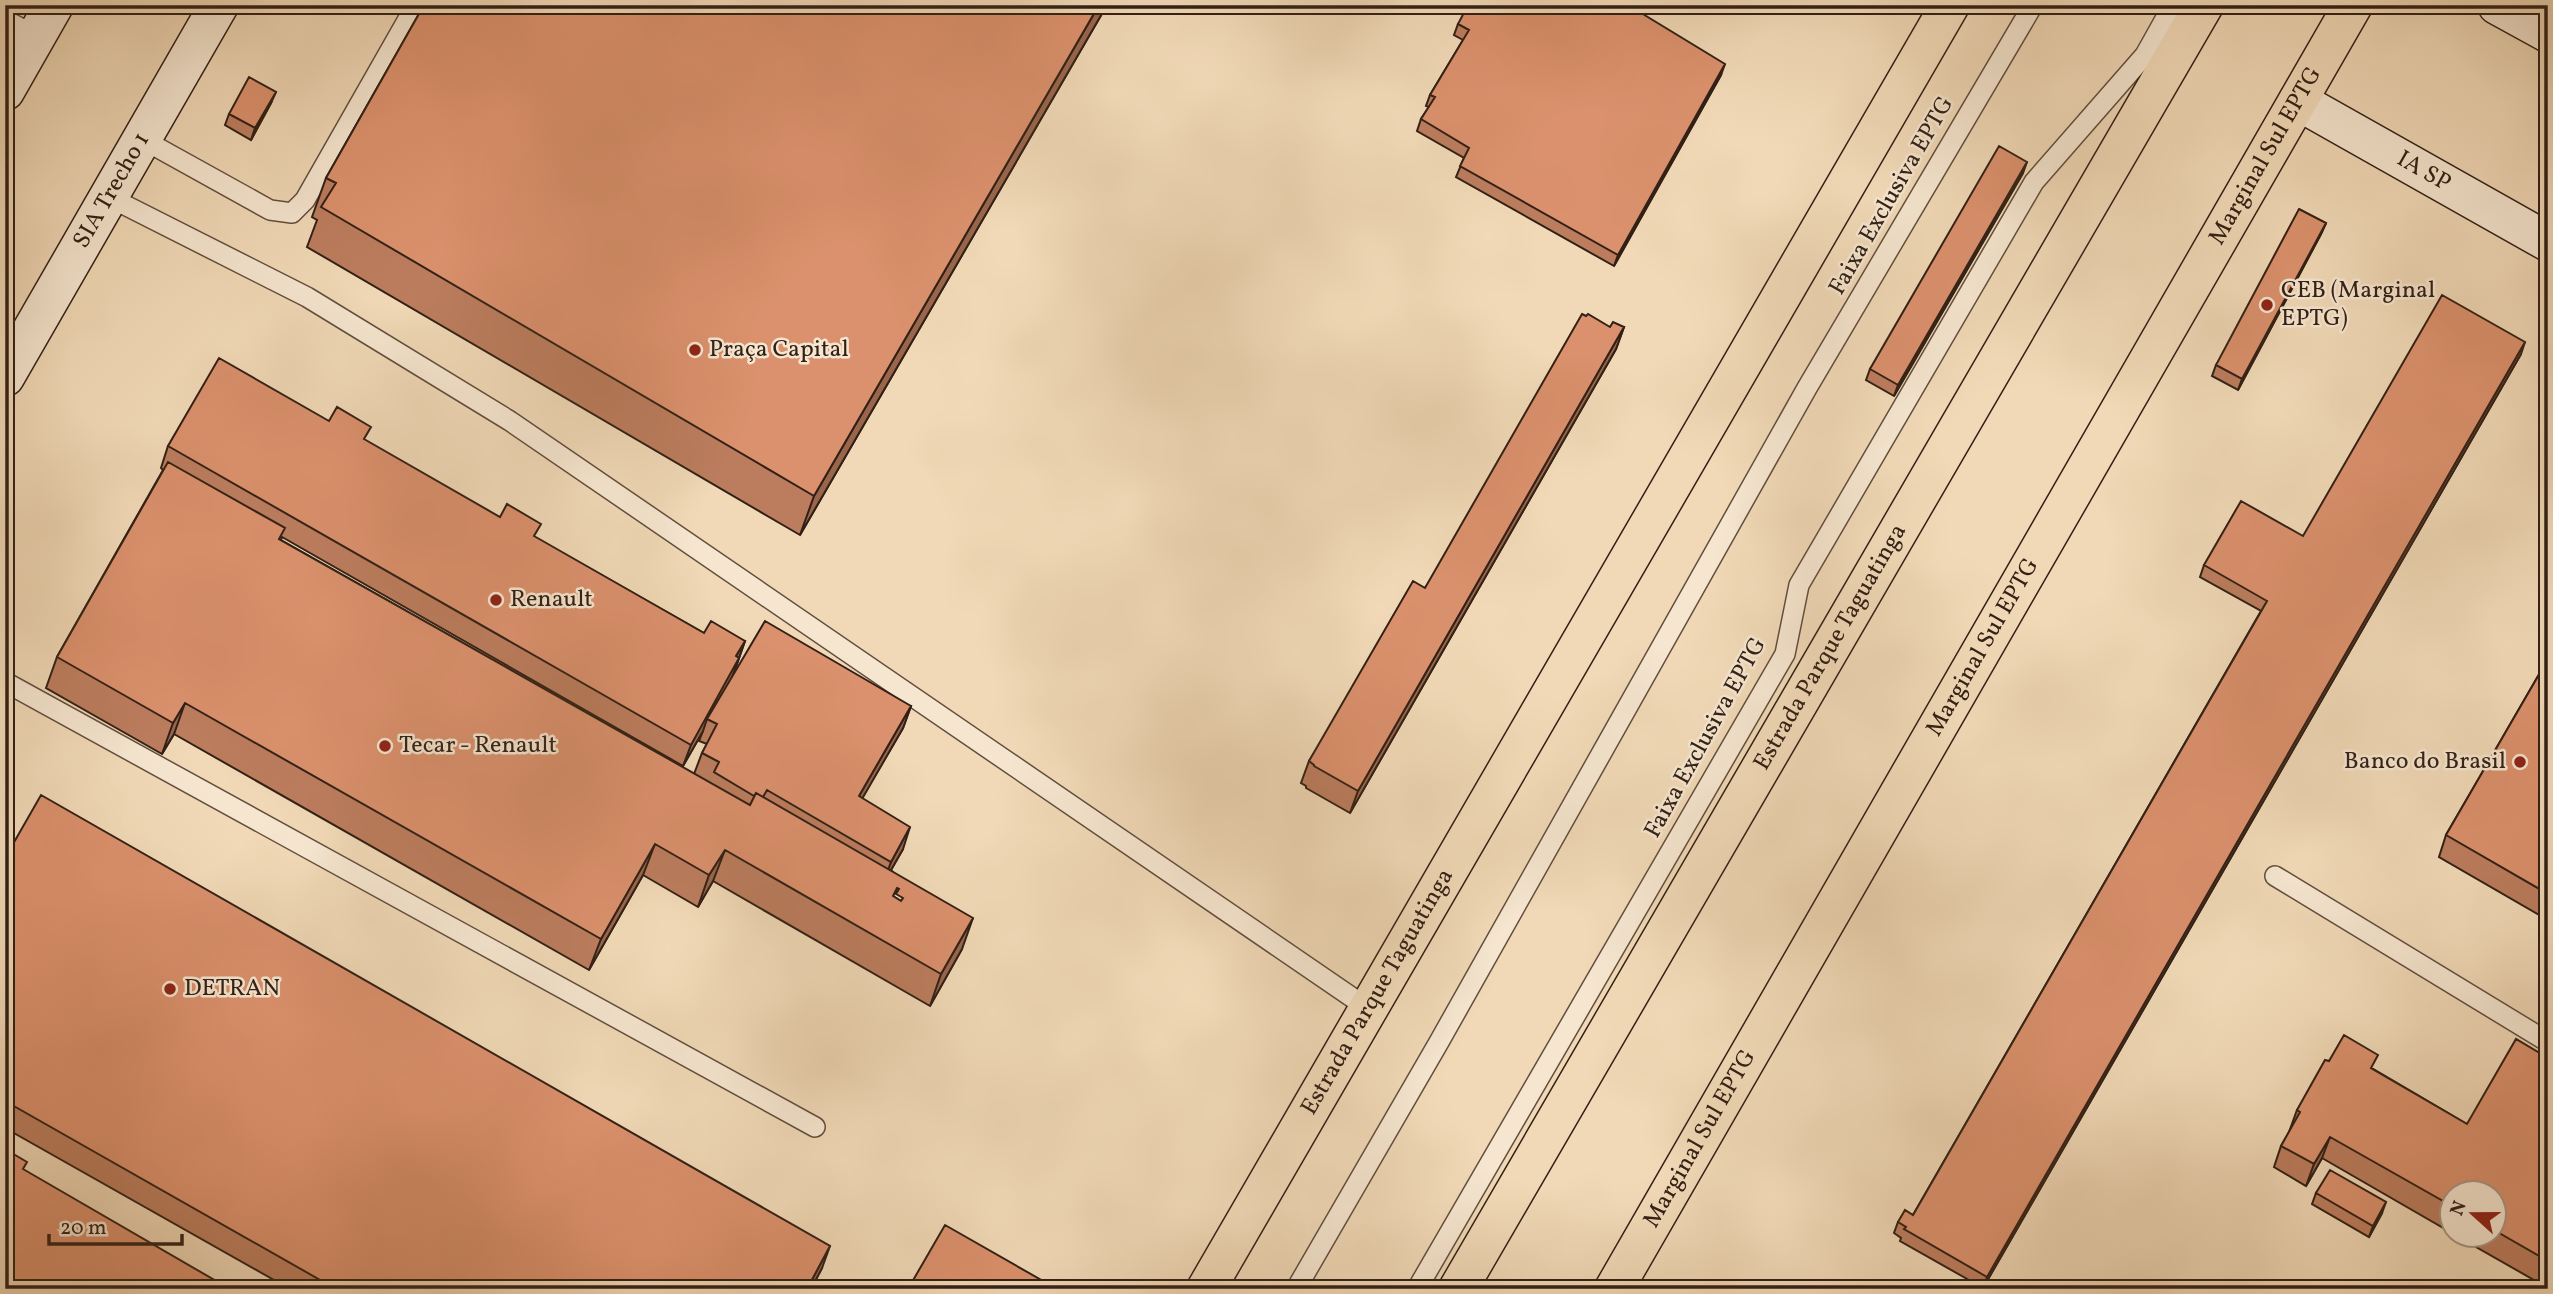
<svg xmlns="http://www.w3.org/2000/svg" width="2553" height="1294" font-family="Vollkorn,serif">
<rect width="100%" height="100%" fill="#f1d9b7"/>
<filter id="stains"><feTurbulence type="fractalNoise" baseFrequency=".00286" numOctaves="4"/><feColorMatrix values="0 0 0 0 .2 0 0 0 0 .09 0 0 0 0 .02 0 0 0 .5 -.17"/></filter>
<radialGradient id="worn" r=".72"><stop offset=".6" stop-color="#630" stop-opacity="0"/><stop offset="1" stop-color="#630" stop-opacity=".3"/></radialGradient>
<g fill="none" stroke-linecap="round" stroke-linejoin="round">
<g stroke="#624e3e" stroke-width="22">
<path id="lane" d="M5 20 36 36
M142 139 270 210 292 213 305 200 416 5
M109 197 307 297 510 421 1369 1009
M5 682 815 1127
M2275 876 2548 1042
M1296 1289 1439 1042 1807 388 2033 5
M1417 1289 1785 654 1799 585 2034 182 2145 55 2173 5"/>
</g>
<g stroke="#322016" stroke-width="41">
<g id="secondary">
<path d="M2497 5 2548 33"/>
<path d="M5 91 54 5"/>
<path id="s1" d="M2298 101 2548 242"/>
<path id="s2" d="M5 377 219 5"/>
</g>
</g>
<g stroke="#322016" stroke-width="41">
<g id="primary">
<path id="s3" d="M1614 1289 2353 5"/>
</g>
</g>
<g stroke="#322016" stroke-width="41">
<g id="highway">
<path id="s4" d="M1206 1289 1950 5"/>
<path id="s5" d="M1458 1289 2204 5"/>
</g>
</g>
<use href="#lane" stroke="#f6e6d0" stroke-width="19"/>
<use href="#secondary" stroke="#f6e6d0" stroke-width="38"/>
<use href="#primary" stroke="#f1d9b7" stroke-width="38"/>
<use href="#highway" stroke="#f1d9b7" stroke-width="38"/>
</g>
<path fill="#bc7d5e" stroke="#322016" stroke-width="2" fill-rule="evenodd" d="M424 5H1107L800 535 307 247 317 220 312 217 326 178Z
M1458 24 1721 75 1614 266 1456 177 1464 158 1417 131 1421 119 1429 107 1426 106 1430 95 1463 40 1454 35Z
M271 103 251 140 225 125 229 114Z
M2023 173 1894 396 1866 380 1870 369Z
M2326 223 2321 234 2238 390 2212 376 2216 365Z
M1610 327H1624L1616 349 1350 813 1306 788V786L1301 783 1309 761 1425 588Z
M2521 354 1983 1288 1900 1241 1901 1238 1894 1233 1898 1222 1913 1215 2261 611 2200 577 2204 565 2303 536Z
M329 421 704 633 745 641 733 676 911 706 903 728 862 798 903 849 891 870 962 949 930 1006 713 881 698 907 643 875 589 970 174 734 162 754 46 688 57 657 163 470 161 468 168 446ZM282 537 683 766 703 731 699 741 707 744 702 753 694 774 281 540ZM897 888 899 889 903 898 901 901 893 896Z
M2548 659V920L2439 857 2446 835Z
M5 858 822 1268 811 1289H290L5 1128Z
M2548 1058V1288L2455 1235H2494V1193H2452V1233L2322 1158 2306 1186 2274 1167 2281 1146 2289 1132 2297 1110 2373 1069 2467 1124Z
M2316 1193 2382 1213 2369 1237 2312 1204Z"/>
<path fill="#99664c" stroke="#322016" stroke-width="2" d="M1099 5H1107L800 535 814 496Z
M1725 64 1721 75 1614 266 1618 255Z
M276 92 271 103 251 140 255 128Z
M2027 162 2023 173 1894 396 1898 385Z
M2326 223 2321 234 2238 390 2242 379Z
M1624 327 1616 349 1350 813 1358 791Z
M2525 342 2521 354 1983 1288 1987 1277Z
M745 641 731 680 707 719 703 731 683 766 691 745 736 656Z
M185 703 174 734 162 754 173 723Z
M911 706 903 728 851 818 859 796Z
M910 827 903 849 883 884 891 862Z
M655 844 643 875 589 970 601 939Z
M725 850 713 881 698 907 709 875Z
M973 918 962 949 930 1006 941 974Z
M2330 1137 2322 1158 2306 1186 2314 1164Z
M2386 1202 2382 1213 2369 1237 2373 1226Z
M830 1246 822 1268 811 1289H807Z"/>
<path fill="#db916d" stroke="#322016" stroke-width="2" fill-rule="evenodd" d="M424 5H1099L814 496 321 207 336 183 326 178Z
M1468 5H1628L1725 64 1618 255 1460 166 1469 148 1421 119 1435 97 1430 95 1469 30 1458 24Z
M249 77 276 92 255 128 229 114Z
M1999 146 2027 162 1898 385 1870 369Z
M2299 209 2326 223 2242 379 2216 365Z
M2442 295 2525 342 1987 1277 1904 1229 1906 1227 1898 1222 1905 1210 1913 1215 2267 601 2204 565 2241 501 2303 536Z
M1582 314 1586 316 1588 314 1610 327 1613 322 1624 327 1358 791 1314 766V765L1309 761 1413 581 1425 588Z
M219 358 329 421 337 407 371 427 364 439 500 517 507 504 541 524 534 536 704 633 711 621 745 641 736 656 739 658 691 745 168 446Z
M168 462 285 528 279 539 750 805 756 793 973 918 941 974 725 850 709 875 655 844 601 939 185 703 173 723 57 657ZM897 888 899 889 896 894 903 898 901 901 893 896Z
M765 621 911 706 859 796 910 827 891 862 767 790 763 797 756 793 754 796 714 772 719 762 702 753 717 724 707 719Z
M2548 659V894L2446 835Z
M41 795 830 1246 807 1289H336L5 1101V858Z
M2344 1035 2378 1055 2371 1068 2467 1124 2516 1039 2548 1058V1261L2494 1230V1193H2452V1206L2330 1137 2314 1164 2281 1146 2300 1112 2297 1110 2325 1060 2329 1061Z
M5 1149 27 1162 23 1169 230 1289H5Z
M2330 1170 2386 1202 2373 1226 2316 1193Z
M945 1225 1057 1289H908Z
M2522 1281 2535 1289H2518Z"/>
<g fill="#8f2418" stroke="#f6e6d0" stroke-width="2.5">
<circle cx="2267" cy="305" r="7"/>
<circle cx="695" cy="350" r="7"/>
<circle cx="496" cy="600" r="7"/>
<circle cx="385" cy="746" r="7"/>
<circle cx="2520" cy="762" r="7"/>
<circle cx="170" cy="989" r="7"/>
</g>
<g text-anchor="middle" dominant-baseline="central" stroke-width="5" stroke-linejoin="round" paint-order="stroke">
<g font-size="24" fill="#322016" stroke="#f6e6d0">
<text stroke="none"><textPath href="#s3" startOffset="1307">Marginal Sul EPTG</textPath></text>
<text stroke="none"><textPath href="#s1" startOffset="144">IA SP</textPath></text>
<text stroke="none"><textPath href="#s2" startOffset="215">SIA Trecho 1</textPath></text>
<text transform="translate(1892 196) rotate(-60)">Faixa Exclusiva EPTG</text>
<text stroke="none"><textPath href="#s5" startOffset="742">Estrada Parque Taguatinga</textPath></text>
<text stroke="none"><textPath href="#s3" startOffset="740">Marginal Sul EPTG</textPath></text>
<text transform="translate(1706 738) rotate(-61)">Faixa Exclusiva EPTG</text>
<text stroke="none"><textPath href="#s4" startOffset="343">Estrada Parque Taguatinga</textPath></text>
<text stroke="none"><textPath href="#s3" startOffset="173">Marginal Sul EPTG</textPath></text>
</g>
<g font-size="24" fill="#322016" stroke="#f6e6d0" text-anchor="start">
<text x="2281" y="291">CEB (Marginal<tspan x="2281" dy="28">EPTG)</tspan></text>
<text x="709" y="350">Praça Capital</text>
<text x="510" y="600">Renault</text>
<text x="399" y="746">Tecar - Renault</text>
<text x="2506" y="762" text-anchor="end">Banco do Brasil</text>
<text x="184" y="989">DETRAN</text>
</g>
</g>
<rect width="2553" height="1294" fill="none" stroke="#f1d9b7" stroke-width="28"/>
<rect x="7" y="7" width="2539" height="1280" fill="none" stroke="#322016" stroke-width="3.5"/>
<rect x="14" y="14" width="2525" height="1266" fill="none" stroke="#322016" stroke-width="2"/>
<g transform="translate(2473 1214) rotate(291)"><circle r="33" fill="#f6e6d0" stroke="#a89786" stroke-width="2"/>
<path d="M0-5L12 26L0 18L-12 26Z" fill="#8f2418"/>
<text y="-10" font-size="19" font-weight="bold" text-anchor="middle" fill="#322016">N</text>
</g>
<path d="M49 1234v10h133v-10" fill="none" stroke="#322016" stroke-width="3.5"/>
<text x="60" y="1234" font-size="21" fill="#322016" stroke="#f6e6d0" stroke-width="5" paint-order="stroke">20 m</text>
<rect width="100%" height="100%" filter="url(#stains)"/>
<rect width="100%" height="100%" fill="url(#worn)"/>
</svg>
